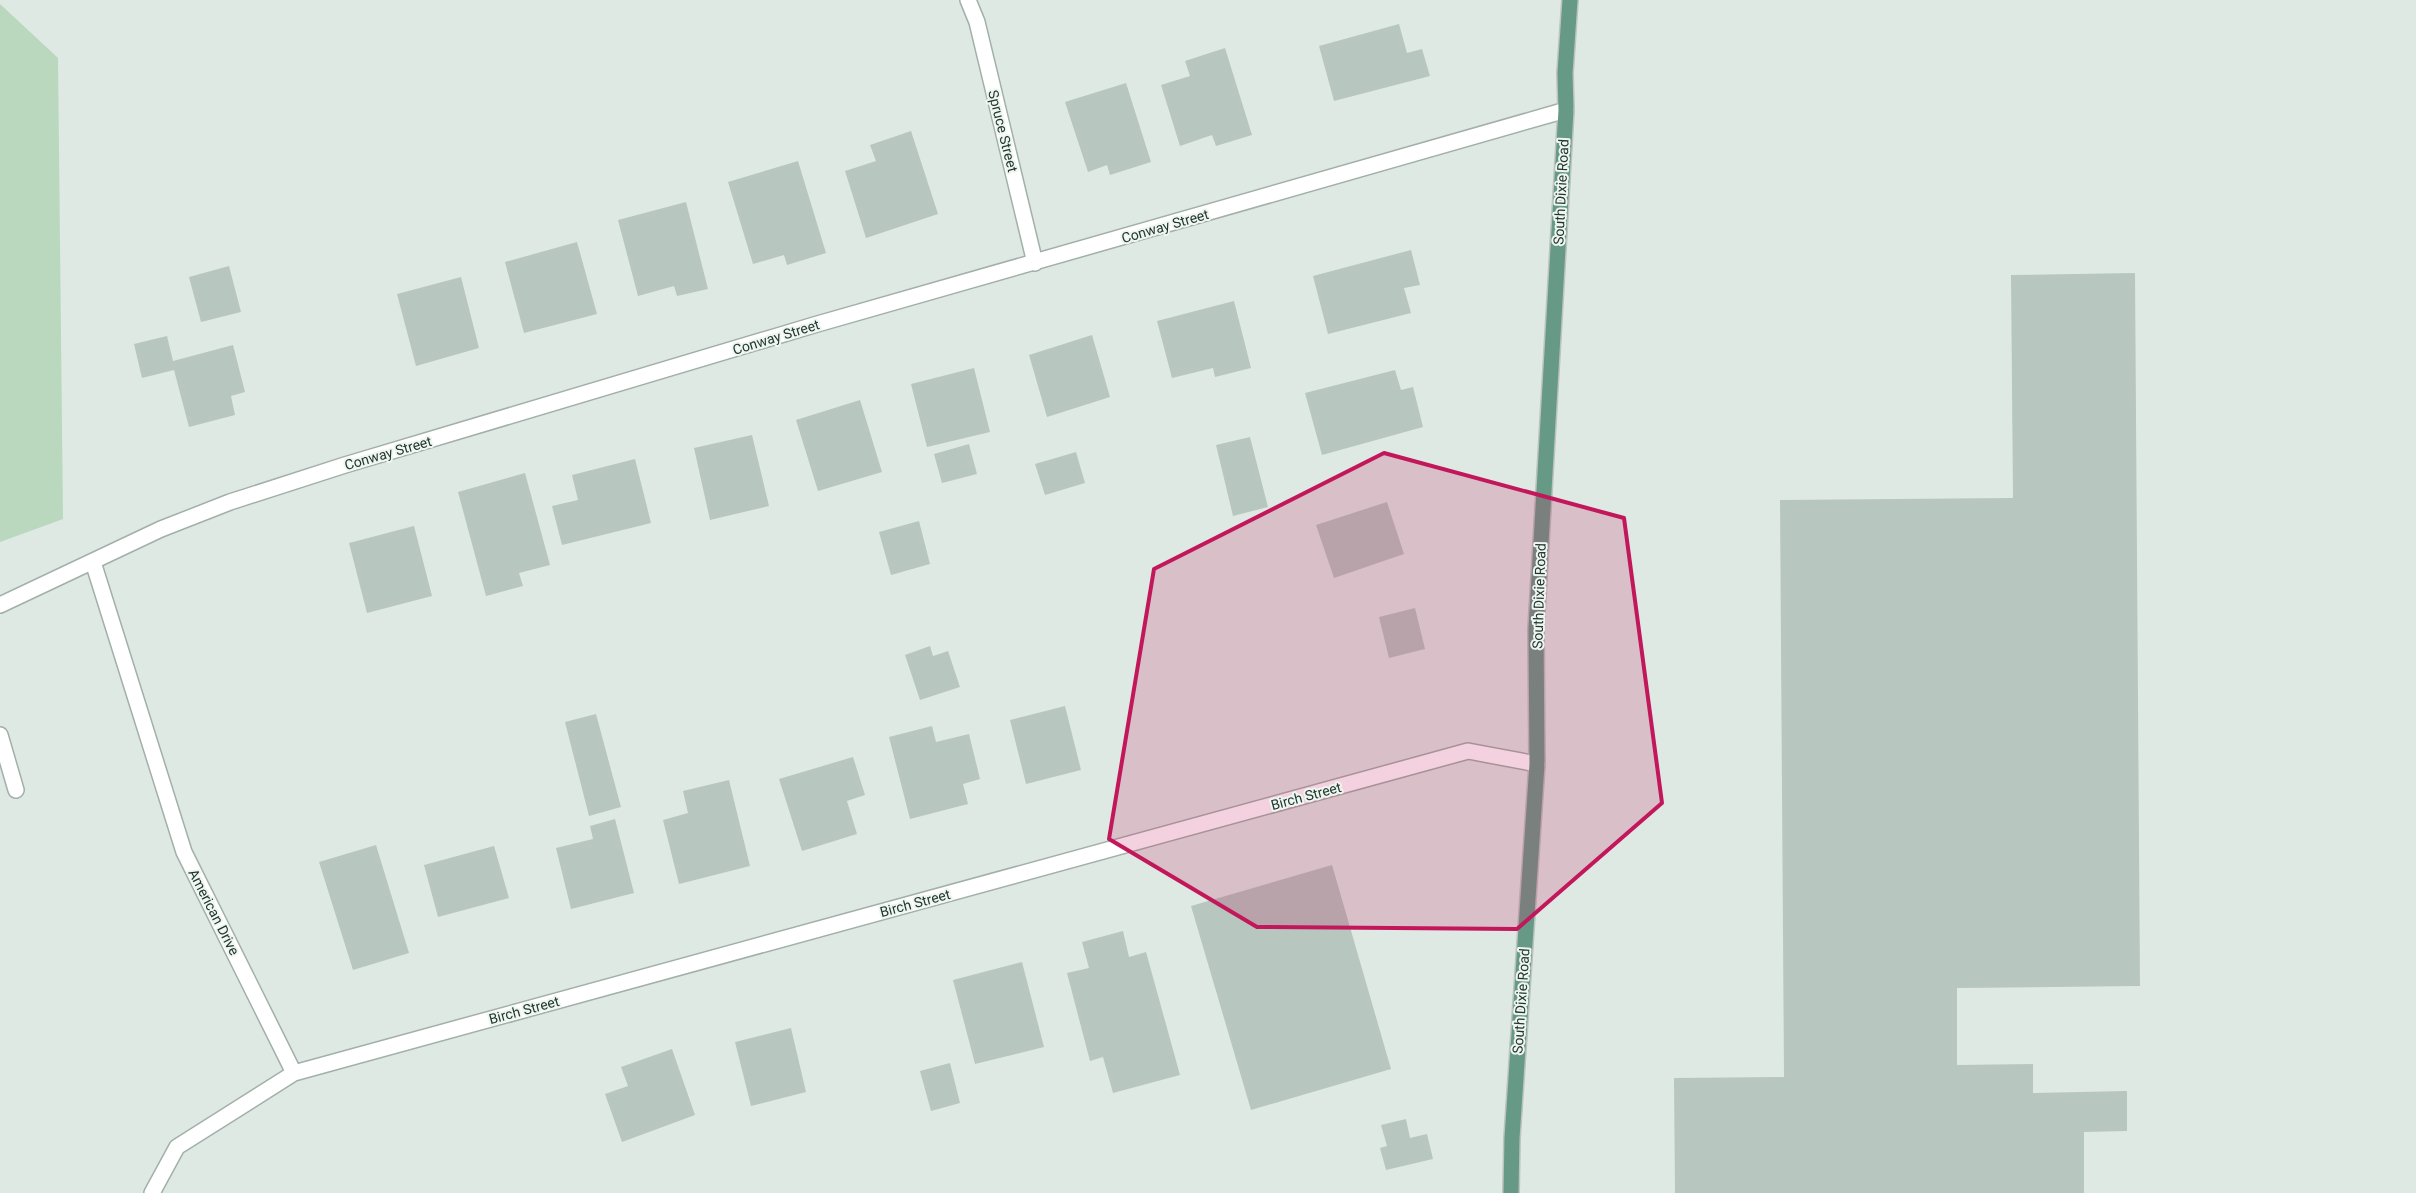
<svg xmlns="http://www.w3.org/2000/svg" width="2416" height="1193" font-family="Roboto,sans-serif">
<rect width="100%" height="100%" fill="#dfe9e3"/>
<path fill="#b9d8bd" d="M0 4 58 58 63 519 0 542Z"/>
<path fill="#b7c6be" d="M1399 24 1407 53 1422 49 1430 76 1334 101 1319 46Z
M1225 48 1252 135 1216 146 1212 135 1180 146 1161 85 1190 76 1185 61Z
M1126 83 1151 162 1110 175 1107 165 1088 172 1065 102Z
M911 131 938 214 866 238 845 171 876 161 870 145Z
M798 161 826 253 787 265 784 255 753 264 728 182Z
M686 202 708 289 677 296 674 286 638 296 618 220Z
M577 242 597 314 524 333 505 262Z
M1411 250 1420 285 1404 288 1411 313 1328 334 1313 276Z
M229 266 241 312 201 322 189 277Z
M2135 273 2140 986 1957 988V1065L2033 1064V1093L2127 1091V1131L2084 1132V1193H1675L1674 1078 1784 1077 1780 500 2013 498 2011 275Z
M461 277 479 348 416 366 397 294Z
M1234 301 1251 368 1215 377 1213 368 1172 378 1157 321Z
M1092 335 1110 397 1047 417 1029 355Z
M167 336 173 361 233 345 245 392 231 396 235 415 189 427 174 370 142 378 134 344Z
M974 368 990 432 927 447 911 384Z
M1395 370 1401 390 1413 387 1423 427 1322 455 1305 393Z
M860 400 882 472 818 491 796 420Z
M752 435 769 506 710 520 694 448Z
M1250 437 1268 507 1233 516 1216 445Z
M969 444 977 474 942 483 934 454Z
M1076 452 1085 483 1045 495 1035 464Z
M635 459 651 523 562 545 552 506 578 500 572 475Z
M525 473 550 565 519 573 523 586 486 596 458 492Z
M1387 502 1404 554 1334 578 1316 525Z
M919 521 930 564 891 575 879 532Z
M414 526 432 596 367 613 349 543Z
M1415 608 1425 649 1389 658 1379 617Z
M930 646 933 656 948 651 960 687 920 700 905 655Z
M1065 706 1081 770 1026 784 1010 720Z
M596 714 621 807 589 816 565 722Z
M932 726 936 742 969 734 980 779 963 784 968 804 910 819 889 737Z
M853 757 865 795 847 801 857 834 802 851 779 779Z
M729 780 750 866 679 884 663 820 688 813 683 791Z
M615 819 634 893 571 909 556 848 593 839 590 826Z
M376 845 409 953 353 970 319 862Z
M494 846 509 898 438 917 424 865Z
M1332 865 1391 1069 1251 1110 1191 906Z
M1123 931 1129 957 1146 952 1180 1075 1113 1093 1103 1057 1090 1061 1067 973 1089 968 1082 942Z
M1022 962 1044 1047 975 1064 953 980Z
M791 1028 806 1092 751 1106 735 1042Z
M672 1049 695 1115 622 1142 605 1094 628 1086 621 1067Z
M950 1063 960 1103 931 1111 920 1071Z
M1406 1119 1410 1138 1427 1134 1433 1159 1386 1170 1380 1148 1387 1146 1381 1125Z"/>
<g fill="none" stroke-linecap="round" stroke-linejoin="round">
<g stroke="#a2b0a9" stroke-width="18">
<path id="street" d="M968 0 977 22 1035 263
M93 562 184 852 294 1073 177 1147 152 1193
M0 605 161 529 230 502 345 465 814 325 1566 110
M0 735 16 790
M294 1073 1468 751 1537 764"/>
</g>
<g stroke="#bcc3c0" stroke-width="18">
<path id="primary" d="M1511 1193 1512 1138 1537 764 1536 629 1566 110 1565 73 1570 0"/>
</g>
<use href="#street" stroke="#fff" stroke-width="15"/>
<use href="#primary" stroke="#679a86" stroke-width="15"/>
</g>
<path fill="#c2185b" fill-opacity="0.2" stroke="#c2185b" stroke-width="4" stroke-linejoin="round" d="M1384 453 1624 518 1662 803 1517 929 1257 927 1109 839 1154 569Z"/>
<g text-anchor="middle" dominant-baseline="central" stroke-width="4" stroke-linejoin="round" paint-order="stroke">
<g font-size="14" fill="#21372e" stroke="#eff6f1">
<text transform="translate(1003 131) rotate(76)">Spruce Street</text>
<text transform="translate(1561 192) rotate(-87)">South Dixie Road</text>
<text transform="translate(1165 226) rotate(-16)">Conway Street</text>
<text transform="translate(776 337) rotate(-17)">Conway Street</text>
<text transform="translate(388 453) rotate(-16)">Conway Street</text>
<text transform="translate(1539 596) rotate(-88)">South Dixie Road</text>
<text transform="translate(1306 796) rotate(-15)">Birch Street</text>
<text transform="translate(915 903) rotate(-15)">Birch Street</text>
<text transform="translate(214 912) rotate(63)">American Drive</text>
<text transform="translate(1521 1001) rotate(-86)">South Dixie Road</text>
<text transform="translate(524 1010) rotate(-15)">Birch Street</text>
</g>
</g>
</svg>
